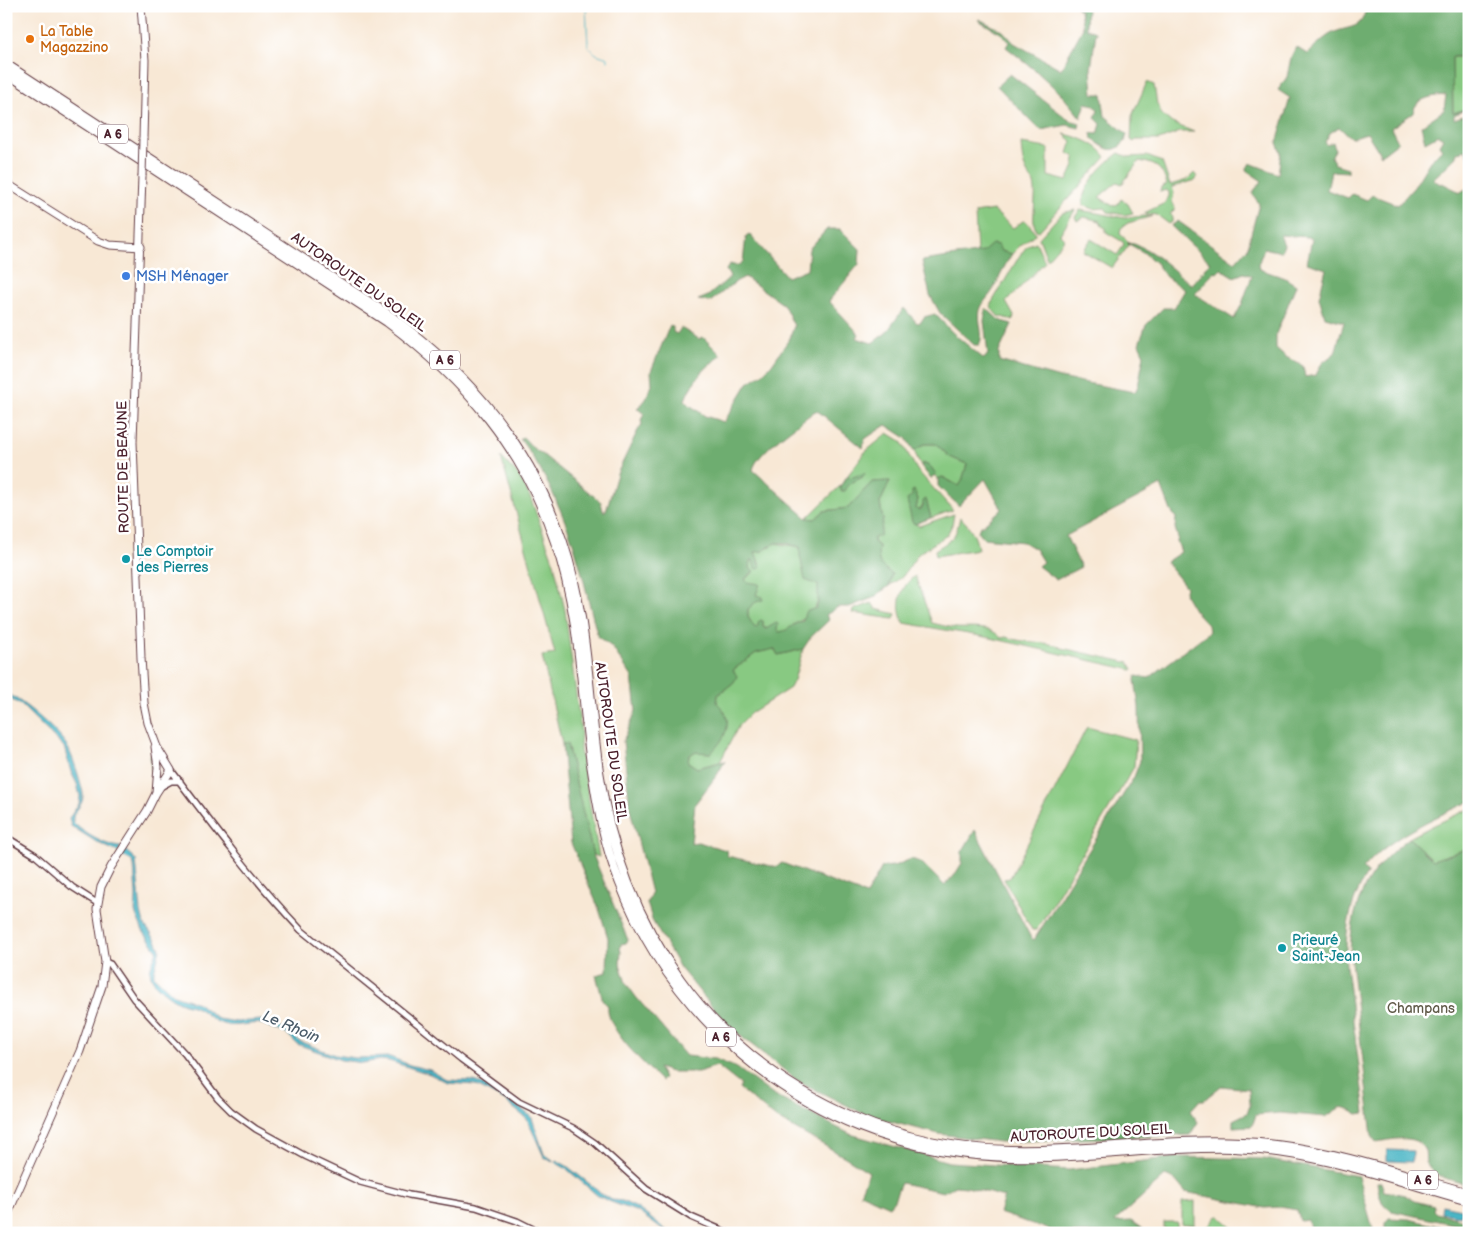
<svg xmlns="http://www.w3.org/2000/svg" width="1475" height="1239" font-family="'Balsamiq Sans',sans-serif">
<rect width="100%" height="100%" fill="#fff"/>
<filter id="ink" filterUnits="userSpaceOnUse"><feTurbulence type="fractalNoise" baseFrequency=".02" numOctaves="2"/><feDisplacementMap in="SourceGraphic" scale="10" xChannelSelector="R" yChannelSelector="G"/><feConvolveMatrix kernelMatrix="1 2 1 2 8 2 1 2 1" color-interpolation-filters="sRGB"/></filter>
<filter id="wash" filterUnits="userSpaceOnUse"><feTurbulence type="fractalNoise" baseFrequency=".0096" numOctaves="4" result="noise"/><feDisplacementMap in="SourceGraphic" scale="20" xChannelSelector="R" yChannelSelector="G"/><feGaussianBlur stdDeviation="1.12" result="paint"/><feColorMatrix in="noise" values="0 0 0 0 0 0 0 0 0 0 0 0 0 0 0 0 0 1.4 0 .05"/><feComposite in="paint" operator="in"/></filter>
<g filter="url(#wash)">
<rect width="100%" height="100%" fill="#f8e8d5"/>
<path fill="#88c982" stroke="#697456" d="M1452 57H1469V108L1453 113Z
M1147 82 1154 85 1157 104 1159 106 1160 113 1172 123 1194 132H1180L1159 140H1136L1134 142 1131 140 1132 116Z
M1064 134C1079 137 1098 144 1106 157L1039 231 1036 230C1030 219 1038 198 1034 184 1033 180 1029 178 1028 174 1022 164 1022 155 1021 144L1048 148V176L1067 181 1074 166 1075 157 1068 153 1072 141Z
M1119 153 1128 157 1147 156 1162 162 1170 185 1187 180 1194 173 1197 177 1196 180 1172 187 1174 193 1172 202 1175 209 1170 214 1173 216 1172 222 1169 224 1157 215 1144 213 1165 203 1169 196V192L1166 190 1160 192 1161 188 1167 185C1162 168 1157 164 1139 161L1122 184 1117 182 1099 197 1113 206 1118 204 1121 199 1128 204 1133 213 1124 215 1108 212 1105 208 1094 209 1083 205C1081 186 1105 163 1119 153Z
M993 210 1013 228 1023 221H1026L1036 233 1022 244 1012 254 1001 251 977 253 975 213Z
M1075 210 1060 234 1064 238 1063 241 1047 259 1039 238 1062 213Z
M1080 210 1125 218 1144 216H1153L1128 223 1121 228 1120 234 1130 243H1128L1129 245 1112 268 1083 251 1091 239 1117 255 1124 245 1123 242 1106 232V228L1102 226 1100 221 1084 217 1077 221 1075 217Z
M1036 242 1045 262 1006 302 1014 316 1013 320 998 316 992 309 991 304 1020 255 1028 245Z
M888 433 901 441 917 470 953 510 931 518 926 500 920 510 916 509 918 499 914 490 912 522 919 526 954 514 952 525 947 535 918 554 903 576 889 586 892 574C879 565 877 563 879 546L874 542V538L883 520 880 503 890 481 872 482 848 508 824 511 815 519 807 518 840 486 841 491 848 484 863 477 850 478 848 475 865 452Z
M924 444H936L950 457 967 464 962 481 959 486 943 477 938 479 931 467 923 463 921 466 914 451Z
M501 457 520 477 531 499 554 563 565 610 581 732 580 749 599 857 593 855 567 744H562L542 656 555 654Z
M960 517C970 526 976 536 978 549L936 556 935 550C954 538 955 539 960 517Z
M775 543 800 547C799 565 813 570 818 585 823 602 812 615 798 622 793 624 790 629 785 631 780 633 768 629 763 627V621L755 629 748 617V609L756 601V596L745 579 753 573 750 568 751 560H753L761 564 755 556V552L763 551Z
M915 576 932 623C940 625 948 627 956 628 970 629 991 625 1001 638L1006 637C1024 644 1047 640 1062 648L1126 662 1128 661 1133 669 1132 670 986 637 904 623C895 607 900 586 915 576Z
M872 603 876 609 896 614 894 619 852 613 853 610Z
M774 649 778 655 803 649 794 680 790 688 751 713 739 725 720 762 697 768 688 762 689 756 694 752 711 753 718 695 734 682 733 670 756 653Z
M1087 727 1136 740 1134 767 1041 923 1036 930H1032L1004 879 1010 878Z
M151 753 155 759 152 789 150 755Z
M1469 809V848L1433 860 1409 838 1432 826Z
M1195 1201V1225H1182V1202Z
M1218 1215 1239 1233H1203Z
M1164 1222H1177V1233H1164Z"/>
<path fill="#6ead70" stroke="#5c664e" fill-rule="evenodd" d="M1076 6H1087L1086 28 1096 32 1091 69 1093 94H1102L1105 116 1127 134 1125 142C1111 156 1106 148 1092 139L1091 133 1098 134 1101 124 1095 118 1098 110 1094 105 1086 103 1081 118 1060 93 1036 71 1006 47 1009 42 1002 34 978 20 979 19 1003 31 1014 43 1061 69 1083 28 1080 11Z
M1366 6H1469V56L1452 57 1453 113 1469 108 1454 115V119L1469 114V157L1465 150 1457 152 1455 158 1433 179 1440 184 1442 183 1458 191 1459 193 1469 187V802C1432 819 1389 837 1363 869L1368 873C1349 902 1345 932 1346 966L1365 1113 1358 1114C1341 1104 1342 1106 1326 1117L1280 1113 1256 1115 1252 1126 1233 1127V1120L1247 1113 1250 1104 1249 1089 1221 1086 1204 1100H1200L1190 1111 1198 1122 1190 1135 1000 1142 939 1134 868 1116 798 1081 729 1027 680 968 653 922 647 903 651 893 630 809 623 741 636 711 632 677 612 647 598 637C587 598 580 556 564 519 553 491 538 463 520 439L523 437 533 448 542 454 601 502 603 511H606L617 474 637 432 642 424 641 420 644 414 637 408 642 404 646 399 652 385 651 371 670 325 673 327V332L677 334 681 328 699 339 703 337 721 355C707 366 691 382 685 400L687 403 705 416 724 422 748 383 762 374 772 364 790 338 794 326 784 305 745 277 737 281 710 302 698 300 708 296 730 277 726 270 730 264 737 266 743 262 746 236 749 234 787 277 807 269 809 249 827 229H840L860 249 859 264 829 301 859 334 857 338 872 343 886 333 904 308 917 323 921 322 924 317 935 314 953 333 984 359 988 354 984 321 986 308 999 320 1012 324 999 352V361L1060 378 1135 392 1138 386 1144 355 1139 344 1146 325 1163 308H1174L1185 290 1166 277 1156 263 1143 252 1127 243C1148 243 1175 273 1192 285L1210 262 1171 226 1178 221 1235 262 1247 249 1259 204 1252 193 1262 181 1246 170 1250 163 1278 174 1281 152 1277 143 1290 98 1278 90 1287 77 1291 57 1296 47 1307 54C1314 48 1321 40 1329 35 1347 24 1363 33 1366 6ZM1446 95 1444 110 1421 126 1425 142 1438 135 1443 138 1439 145 1442 149 1430 161 1414 187 1398 205 1372 195 1367 200 1352 194 1348 198 1327 190 1331 171 1348 172V168L1335 164 1331 157 1335 150 1333 142 1327 145 1325 142 1330 133 1339 127 1351 138 1367 133 1381 155 1398 142 1391 128 1413 113C1415 98 1433 96 1446 95ZM1280 235 1308 237 1312 239 1307 263 1326 269 1319 297 1325 317 1344 322 1335 353 1322 363 1316 375 1305 377 1303 366 1286 357 1276 348V334L1296 285 1285 278 1259 269 1258 265 1264 248 1281 252 1284 245ZM1221 269 1234 277 1244 273 1252 276 1242 304 1234 319 1195 294 1214 272 1217 273ZM815 411 819 412 863 448 865 439 886 425 906 438 914 451 924 444H936L950 457 967 464 962 481 959 486 942 477 938 479V486L959 506 985 479 1002 509 979 528 978 532 983 538 1023 542 1035 549 1043 562 1038 566 1056 580 1081 567 1066 536 1161 485 1171 511 1176 518 1175 528 1178 538 1177 541 1181 552 1166 562 1186 587 1184 593 1194 610 1208 625 1209 632 1149 678 1136 676 1135 680 1139 707 1140 761 1134 777 1034 940 1031 938 975 830 962 852V863L954 876 944 885 921 862 911 859 894 866 882 867 866 895 782 863 776 867 727 856 726 850 698 842 691 843 695 804 717 775 725 761 697 768 688 762 689 756 694 752 711 753C726 738 736 719 717 703L718 695 734 682 737 676 733 670 756 653 774 649 778 655 803 649 811 637 829 620 826 615 838 607H849L873 598 889 586 892 574C879 565 877 563 879 546L874 542V538L880 536 883 520 880 503 890 481 872 482 848 508 824 511 815 519 807 518 753 470C756 452 800 423 815 411ZM775 543H785L800 547V556L805 580 818 585V603L816 608 805 612 803 621C793 623 789 631 779 632L777 630 778 624 776 623 766 629 763 627V621L761 620 758 622V626L755 628 748 617V609L756 602 763 600V597L756 595 760 584 747 582 745 579 754 571 750 568 751 560H753L755 568 759 569 761 567 755 552 763 551Z
M1010 74 1069 120 1080 123 1079 128 1067 125 1041 130 1035 125 997 86Z
M992 244 998 245 1001 251 1012 254C1004 265 1000 278 993 290 989 297 983 301 980 310 977 321 985 335 979 345H974L940 313 930 295 922 261 983 252Z
M923 463 931 467 936 474 931 479 921 466Z
M864 473 865 474C858 482 851 479 845 491H841L840 486 848 475 850 478Z
M914 490 918 499 916 509 920 510 923 507V501L926 499 931 518 915 524 912 522 907 500 912 496V491Z
M562 744H567L593 855 628 940 626 943 621 944 620 948 621 952 620 964 626 983 636 997 686 1056 715 1059 737 1068 773 1095 850 1134 949 1162 1069 1170 1177 1157 1264 1159 1358 1176 1374 1233H1313L1310 1228 1308 1220 1300 1221 1297 1210 1280 1207 1265 1208 1185 1192 1175 1180 1165 1176 1114 1222 1131 1221 1148 1233H1060L999 1213 1004 1197 967 1187 955 1186 943 1192 901 1183 894 1200 889 1206 860 1193 869 1172 845 1157 777 1119 739 1089 741 1085 717 1066 698 1072H671L658 1068 664 1078 661 1081C646 1065 605 1029 608 1006L603 1001 596 975 607 972 608 938 599 909 571 843Z
M1409 838 1433 860 1469 848V1185C1455 1181 1435 1178 1427 1164 1424 1160 1427 1154 1424 1149 1416 1133 1390 1140 1376 1142L1372 1136 1350 953C1352 900 1367 870 1409 838Z
M1377 1182H1381L1384 1191 1405 1195 1415 1201 1434 1206 1433 1210 1436 1213 1467 1221 1466 1227 1392 1211C1380 1204 1379 1195 1377 1182Z
M1389 1218 1409 1219 1467 1233H1385V1223Z"/>
<path fill="#49b5c5" stroke="#4a6a78" d="M6 693C22 700 55 729 65 743 71 750 82 785 83 794 84 808 71 810 73 822 81 832 108 847 121 847L118 852 98 843 71 826 69 818 79 804 80 796 77 784 71 772 64 747 21 705 6 697Z
M125 850 136 860 141 912 144 924 156 940 160 949 154 972V976L174 995 198 1003 218 1019 237 1022 261 1020 289 1031 299 1041 335 1055 355 1058 390 1057 410 1065 430 1070 447 1080 474 1081 491 1088 523 1110 532 1118 544 1154 553 1160V1161L544 1157 527 1119 505 1101 475 1085 448 1083 430 1074 389 1061 380 1060 363 1063 341 1060 297 1044 287 1034 262 1024C251 1022 239 1027 227 1025 214 1023 208 1014 197 1008 192 1005 185 1005 179 1002 170 998 153 985 151 976 148 968 155 958 157 950L143 931 135 912 136 896 134 865 132 861 121 855Z
M1387 1150 1413 1151 1412 1162 1387 1161Z
M556 1160 567 1166 591 1185 601 1194 612 1200 622 1201 637 1208 670 1233H667L638 1212 611 1202 598 1196 568 1170 555 1162Z
M1442 1205 1461 1209 1460 1216 1441 1213Z"/>
<g fill="none" stroke-linecap="round" stroke-linejoin="round">
<path stroke="#49b5c5" stroke-width="1" d="M586 6 588 46 596 54 608 58V61"/>
</g>
</g>
<g filter="url(#ink)">
<g fill="none" stroke-linecap="round" stroke-linejoin="round">
<g stroke="#643d44" stroke-width="8">
<path id="minor" d="M171 770C212 825 254 880 301 930L461 1059 519 1102 573 1128 595 1143 646 1189 691 1217 728 1233
M162 786 171 781H180
M6 837 35 855 72 887 97 903
M105 962 110 964 134 999 185 1054 218 1098 231 1111 256 1129 307 1157 360 1182 409 1195 476 1207 517 1221 541 1233"/>
</g>
<g stroke="#643d44" stroke-width="9">
<path id="major" d="M141 6 145 60 143 139
M6 183 98 241 110 245 141 247
M155 747 158 767 156 793
M6 1218 80 1051 102 986 105 962 97 909 101 887 111 867 147 811 156 793 171 770 157 747 148 723 144 703 141 658 133 442 142 176"/>
</g>
<g stroke="#643d44" stroke-width="10">
<path id="highway" d="M6 64 391 316C471 376 531 446 563 542 588 616 588 695 599 771 622 927 707 1054 854 1117 903 1138 956 1149 1010 1150 1088 1152 1165 1138 1242 1142 1320 1145 1394 1172 1469 1193
M6 73 387 322C465 380 524 449 555 542 580 613 581 690 591 764 597 804 604 844 619 881 661 992 749 1082 860 1127 917 1150 979 1159 1041 1157 1105 1156 1169 1146 1234 1148 1315 1151 1391 1179 1469 1201"/>
</g>
<use href="#minor" stroke="#fff" stroke-width="5"/>
<use href="#major" stroke="#fff" stroke-width="7"/>
<use href="#highway" stroke="#fff" stroke-width="8"/>
<g stroke="#643d44" stroke-width="9" stroke-linecap="butt">
<path id="major-bridge" d="M142 176 143 139"/>
</g>
<use href="#major-bridge" stroke="#fff" stroke-width="7"/>
</g>
</g>
<circle fill="#e8710a" stroke="#fff" stroke-width="2" cx="30" cy="39" r="5"/>
<circle fill="#3f7fe0" stroke="#fff" stroke-width="2" cx="126" cy="276" r="5"/>
<g fill="#0f9aa8" stroke="#fff" stroke-width="2">
<circle cx="126" cy="559" r="5"/>
<circle cx="1282" cy="948" r="5"/>
</g>
<g text-anchor="middle" dominant-baseline="central" stroke-width="5" stroke-linejoin="round" paint-order="stroke">
<g fill="#fff" stroke="#80626b" stroke-width="1">
<rect x="98" y="124.5" width="30" height="19" rx="4"/>
<rect x="430" y="350.5" width="30" height="19" rx="4"/>
<rect x="706" y="1027.5" width="30" height="19" rx="4"/>
<rect x="1408" y="1170.5" width="30" height="19" rx="4"/>
</g>
<g font-size="12" font-weight="bold" fill="#4a1f2b">
<text x="113" y="134">A 6</text>
<text x="445" y="360">A 6</text>
<text x="721" y="1037">A 6</text>
<text x="1423" y="1180">A 6</text>
</g>
<g font-size="14" fill="#c56008" stroke="#fff" text-anchor="start">
<text x="40" y="31">La Table<tspan x="40" dy="16">Magazzino</tspan></text>
</g>
<g font-size="14" fill="#366cbe" stroke="#fff" text-anchor="start">
<text x="136" y="276">MSH Ménager</text>
</g>
<g font-size="14" fill="#4a1f2b" stroke="#fff">
<text transform="translate(359 282) rotate(35)">AUTOROUTE DU SOLEIL</text>
<text transform="translate(123 467) rotate(-91)">ROUTE DE BEAUNE</text>
<text transform="translate(611 742) rotate(82)">AUTOROUTE DU SOLEIL</text>
<text transform="translate(1091 1133) rotate(-3)">AUTOROUTE DU SOLEIL</text>
</g>
<g font-size="14" fill="#0d838f" stroke="#fff" text-anchor="start">
<text x="136" y="551">Le Comptoir<tspan x="136" dy="16">des Pierres</tspan></text>
<text x="1292" y="940">Prieuré<tspan x="1292" dy="16">Saint-Jean</tspan></text>
</g>
<g font-size="14" fill="#605a49" stroke="#fff">
<text x="1421" y="1008">Champans</text>
</g>
<g font-size="15" font-style="italic" fill="#4a5b69" stroke="#fff">
<text transform="translate(291 1027) rotate(23)">Le Rhoin</text>
</g>
</g>
<rect width="1475" height="1239" fill="none" stroke="#fff" stroke-width="25"/>
</svg>
